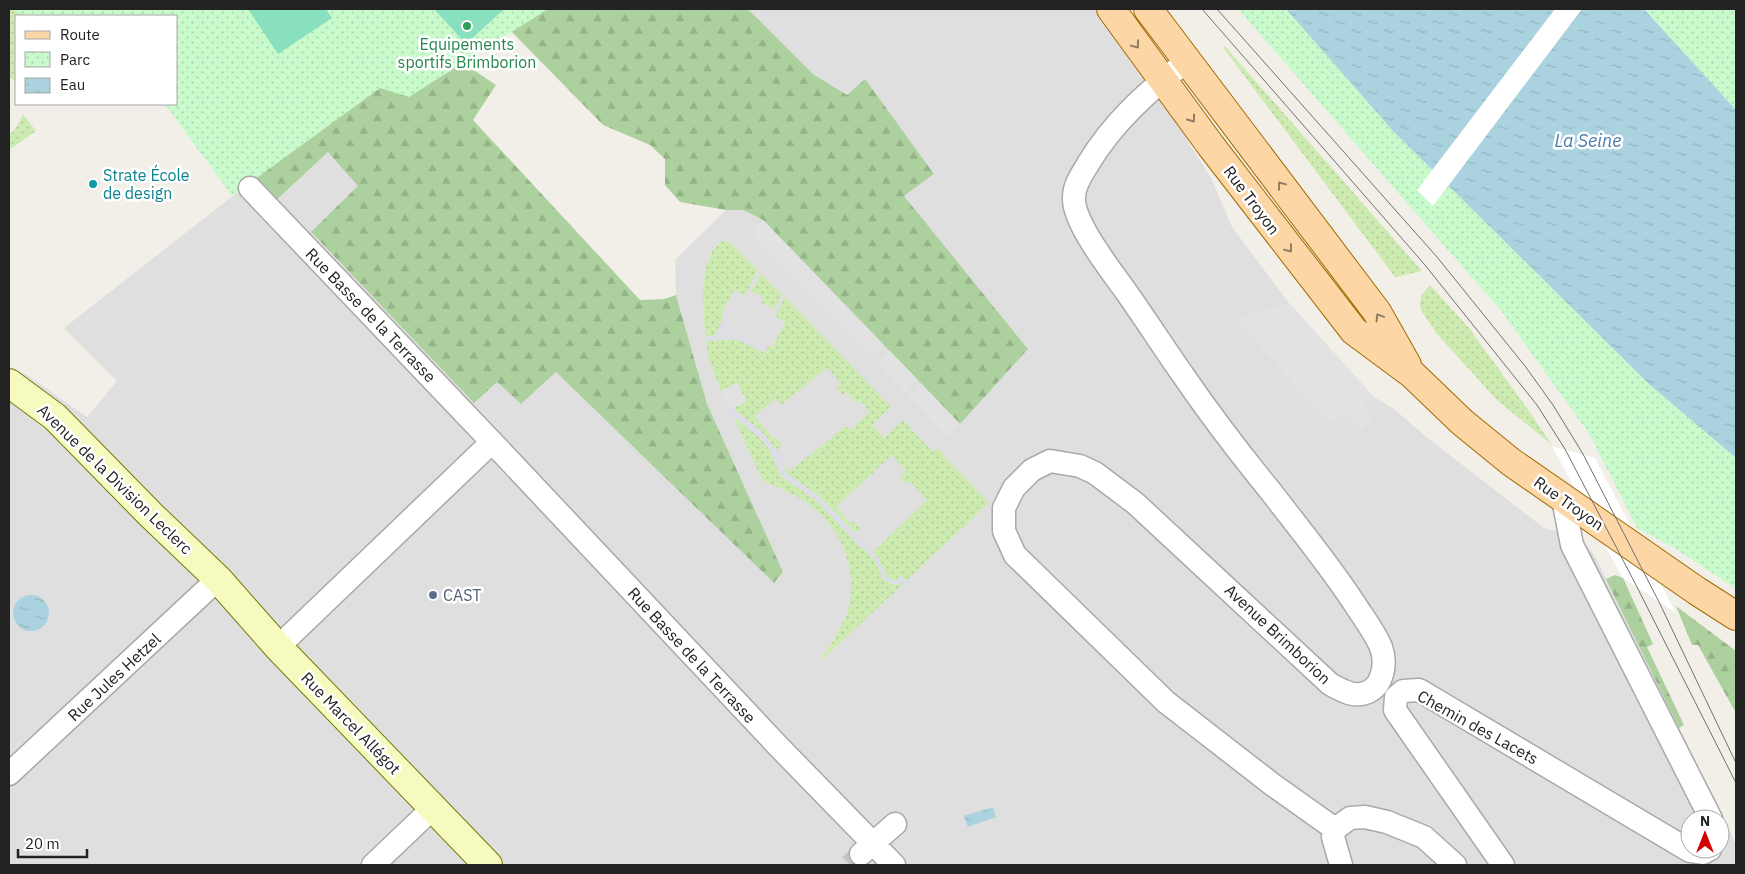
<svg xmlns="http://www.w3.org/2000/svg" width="1745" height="874" font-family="'IBM Plex Sans',sans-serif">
<defs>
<pattern id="grass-dots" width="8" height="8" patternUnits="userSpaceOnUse" patternTransform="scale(1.25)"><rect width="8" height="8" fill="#cdebb0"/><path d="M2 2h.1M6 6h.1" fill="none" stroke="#b0c997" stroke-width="1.8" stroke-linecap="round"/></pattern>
<pattern id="forest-firs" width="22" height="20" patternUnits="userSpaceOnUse" patternTransform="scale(1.25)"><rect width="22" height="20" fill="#add19e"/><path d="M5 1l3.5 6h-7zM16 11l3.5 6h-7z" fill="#95b388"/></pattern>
<pattern id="park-dots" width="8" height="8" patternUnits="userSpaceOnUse" patternTransform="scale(1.25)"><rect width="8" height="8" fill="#c8facc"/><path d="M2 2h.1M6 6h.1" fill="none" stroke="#acd6af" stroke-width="1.8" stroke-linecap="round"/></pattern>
<pattern id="water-ripples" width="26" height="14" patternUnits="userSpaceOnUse" patternTransform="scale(1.25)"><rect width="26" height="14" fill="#aad3df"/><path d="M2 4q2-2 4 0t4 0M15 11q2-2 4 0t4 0" fill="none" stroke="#92b5bf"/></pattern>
</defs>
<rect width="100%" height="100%" fill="#f2efe9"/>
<path fill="#e0dfdf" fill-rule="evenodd" d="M748 9H1100L1139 64 1211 178 1232 227 1289 303 1374 397 1394 409 1429 439 1544 528 1581 538 1595 556 1736 844V865H9V366L27 375 87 417 117 381 64 328 257 177 275 202 328 152 359 186 311 233 474 402 497 382 521 404 556 371 774 583 783 572 707 404 676 295 675 260 726 210H743L763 220 960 423 1028 349 903 195 934 174 865 80 847 95 813 74ZM1690 819H1720V849H1690Z"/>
<path fill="url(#grass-dots)" d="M9 9H14V11L25 16H16V81L9 78Z
M1223 44 1422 271 1395 277 1225 50Z
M23 114 36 131 9 150V135L16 128Z
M722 241 731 243 758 270 745 295 734 290 721 315 724 317 715 336H705C704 310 697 258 722 241Z
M761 274 782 295 774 309 761 303 764 297 751 291Z
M1430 285 1469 328 1529 411 1552 445 1497 400 1436 333 1420 308 1421 296Z
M785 297 891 407 872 425 884 438 903 420 933 452 937 448 989 503 906 581 901 576 895 581 886 576 878 558 873 552 927 500 910 481 907 484 900 477 906 471 892 455 836 507 851 524 854 521 860 528 855 533 819 496 786 473 782 464 789 472 846 426 850 430 870 412 861 401 858 404 847 392 843 395 837 388 841 383 827 368 781 405 775 399 755 416 774 439 776 438 782 445 777 450 760 430 736 411 735 407 746 402 737 383 721 391 708 356 706 341 736 339 765 353 768 346 772 347 785 322 775 316Z
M733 416 761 439 770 450 781 476 816 500 875 560 883 579 900 581 903 584 823 659 821 656C831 648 836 635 842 624 863 585 846 532 810 505 796 495 780 488 763 481Z"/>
<path fill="url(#forest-firs)" d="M14 9 389 13 496 85 473 120 640 300 664 299 676 295 707 404 783 572 774 583 556 372 521 404 497 382 474 403 311 232 358 186 328 152 268 208 176 104V16H25L14 11Z
M527 9H748L813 74 847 95 865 79 934 174 904 196 1028 349 960 424 763 220 743 210H726L680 202 665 185V159L650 145 603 125 511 31Z
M1615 575 1623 578 1653 644 1647 647 1684 725 1679 728 1606 579Z
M1676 606 1736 651V713L1698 645H1692Z"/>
<path fill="url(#park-dots)" d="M14 9H548L409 97 380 88 232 196 165 104H176V16H25L14 11Z
M1238 9H1286L1393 131 1650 385 1736 458V589L1673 547 1637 528 1590 435 1502 312Z
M1644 9H1736V110Z"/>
<path fill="#88e0be" d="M248 9H326L332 18 278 54Z
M434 9H504L466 44Z"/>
<path fill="#e2e2e2" d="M763 220 884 345 871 357 750 232Z
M1289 303 1374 397 1362 407 1373 419 1361 431 1344 414 1330 424 1238 322 1250 313Z
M890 351 918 380 905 393 877 363Z
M738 383 746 402 730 409 721 391Z
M921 383 960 424 947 436 908 396Z"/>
<path fill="#dddde8" d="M724 317 728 319 720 335H737L762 347 764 344 768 346 765 353 736 339 706 341 705 336H715Z
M735 407 736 411 760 430 783 457 779 460 786 473 822 499 878 558 886 576 895 581 901 576 906 581 903 584 900 582 896 586 883 579 875 560 862 547 861 548 816 500 781 476 770 451 761 439 733 416 730 409Z"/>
<path fill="url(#water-ripples)" d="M1286 9H1644L1736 110V458L1650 385 1393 131Z
M13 613a18 18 0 1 1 36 0a18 18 0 1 1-36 0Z
M993 807 996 817 968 827 964 816Z"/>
<path fill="#fff" d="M1555 9H1582L1433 206 1417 190Z
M1552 446 1595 458 1676 613 1622 577Z"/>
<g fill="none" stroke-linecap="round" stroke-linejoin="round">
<path stroke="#c8c6c1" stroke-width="22" stroke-dasharray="22 11" stroke-linecap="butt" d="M850 865 861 854"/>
<g stroke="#a9a9a9" stroke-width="25">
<path id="minor" d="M1187 61C1149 90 1113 122 1088 164 1082 174 1074 185 1074 197 1072 222 1113 273 1127 293 1146 320 1164 348 1183 375 1211 416 1241 455 1272 493 1301 531 1332 568 1358 609 1366 621 1375 633 1381 647 1387 664 1383 691 1361 694 1351 696 1339 689 1330 684L1135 503 1095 473 1080 466 1050 461 1032 470 1014 488 1004 508V531L1015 555 1166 702 1273 785 1335 829
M250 188 492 442 779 747 894 865
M1563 499 1572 545 1711 819
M278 647 492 442
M9 774 218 579
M861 854 895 824
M373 865 433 808
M1341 865 1333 837 1335 829 1350 818 1365 817 1387 822 1424 837 1455 865
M1503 865 1395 710 1396 697 1403 691 1419 690 1690 851 1703 853 1710 849"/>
</g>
<g stroke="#707d05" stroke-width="30">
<path id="secondary" d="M9 383 55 417 151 515 218 579 278 647 488 865"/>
</g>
<g stroke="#a06b00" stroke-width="30">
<path id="primary" d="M1111 9 1211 146 1354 331 1412 374 1462 422 1511 462 1697 591 1736 616
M1148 9 1377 312 1407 365"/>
</g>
<use href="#minor" stroke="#fff" stroke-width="22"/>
<use href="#secondary" stroke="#f7fabf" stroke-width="28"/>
<use href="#primary" stroke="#fcd6a4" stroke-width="28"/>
<path stroke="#707070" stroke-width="1" d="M1202 9 1425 265 1537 405 1565 449 1637 587 1736 783
M1217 9 1437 257 1525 366 1553 405 1583 454 1659 602 1736 763"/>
</g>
<defs><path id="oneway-chevron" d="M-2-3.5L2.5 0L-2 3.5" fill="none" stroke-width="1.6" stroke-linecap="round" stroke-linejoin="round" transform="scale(1.25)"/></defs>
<g stroke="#8f7c63">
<use href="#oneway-chevron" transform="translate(1136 45) rotate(53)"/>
<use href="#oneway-chevron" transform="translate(1192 119) rotate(54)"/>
<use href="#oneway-chevron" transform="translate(1281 185) rotate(-127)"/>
<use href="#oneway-chevron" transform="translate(1289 249) rotate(53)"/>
<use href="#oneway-chevron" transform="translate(1379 317) rotate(-121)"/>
</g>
<circle fill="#2e9e5b" stroke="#fff" stroke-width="2" cx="467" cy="26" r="5"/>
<circle fill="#0f9aa8" stroke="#fff" stroke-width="2" cx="93" cy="184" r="5"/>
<circle fill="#5c6f8a" stroke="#fff" stroke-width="2" cx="433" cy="595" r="5"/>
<g text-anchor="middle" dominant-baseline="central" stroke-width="5" stroke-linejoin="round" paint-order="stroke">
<g font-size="16" fill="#27864d" stroke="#fff">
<text x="467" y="44">Equipements<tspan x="467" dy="18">sportifs Brimborion</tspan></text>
</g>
<g font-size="16" fill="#0d838f" stroke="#fff" text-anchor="start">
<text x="103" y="175">Strate École<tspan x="103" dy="18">de design</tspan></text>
</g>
<g font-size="16" fill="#222" stroke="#fff">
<text transform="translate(1252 200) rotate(53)">Rue Troyon</text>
<text transform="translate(371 315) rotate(46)">Rue Basse de la Terrasse</text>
<text transform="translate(115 479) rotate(44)">Avenue de la Division Leclerc</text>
<text transform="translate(1569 503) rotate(35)">Rue Troyon</text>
<text transform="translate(1278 634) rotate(43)">Avenue Brimborion</text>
<text transform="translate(692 655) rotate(47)">Rue Basse de la Terrasse</text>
<text transform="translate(114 677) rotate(-43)">Rue Jules Hetzel</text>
<text transform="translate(351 723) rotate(46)">Rue Marcel Allégot</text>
<text transform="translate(1478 727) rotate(29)">Chemin des Lacets</text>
</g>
<g font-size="16" fill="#4e5e75" stroke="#fff" text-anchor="start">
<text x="443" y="595">CAST</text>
</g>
<g font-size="18" font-style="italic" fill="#4a7aab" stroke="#fff">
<text x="1588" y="140">La Seine</text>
</g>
</g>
<rect width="1745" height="874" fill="none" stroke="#222222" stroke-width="20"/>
<rect x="15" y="15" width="162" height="90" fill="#ffffff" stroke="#a7a7a7"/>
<rect x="25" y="31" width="25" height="8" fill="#fcd6a4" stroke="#a7a7a7"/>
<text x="60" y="40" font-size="15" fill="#222222">Route</text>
<rect x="25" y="52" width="25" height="15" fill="url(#park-dots)" stroke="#a7a7a7"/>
<text x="60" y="65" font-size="15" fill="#222222">Parc</text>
<rect x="25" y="78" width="25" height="15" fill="url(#water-ripples)" stroke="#a7a7a7"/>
<text x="60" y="90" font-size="15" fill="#222222">Eau</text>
<g transform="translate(1705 834)"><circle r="24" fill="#ffffff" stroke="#a7a7a7"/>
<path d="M0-4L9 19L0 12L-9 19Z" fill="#d40000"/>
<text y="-8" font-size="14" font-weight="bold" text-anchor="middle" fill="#222222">N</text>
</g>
<path d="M18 849v8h69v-8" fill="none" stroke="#222222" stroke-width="2.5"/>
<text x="25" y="849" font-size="15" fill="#222222" stroke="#ffffff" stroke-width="4" paint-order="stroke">20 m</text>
</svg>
